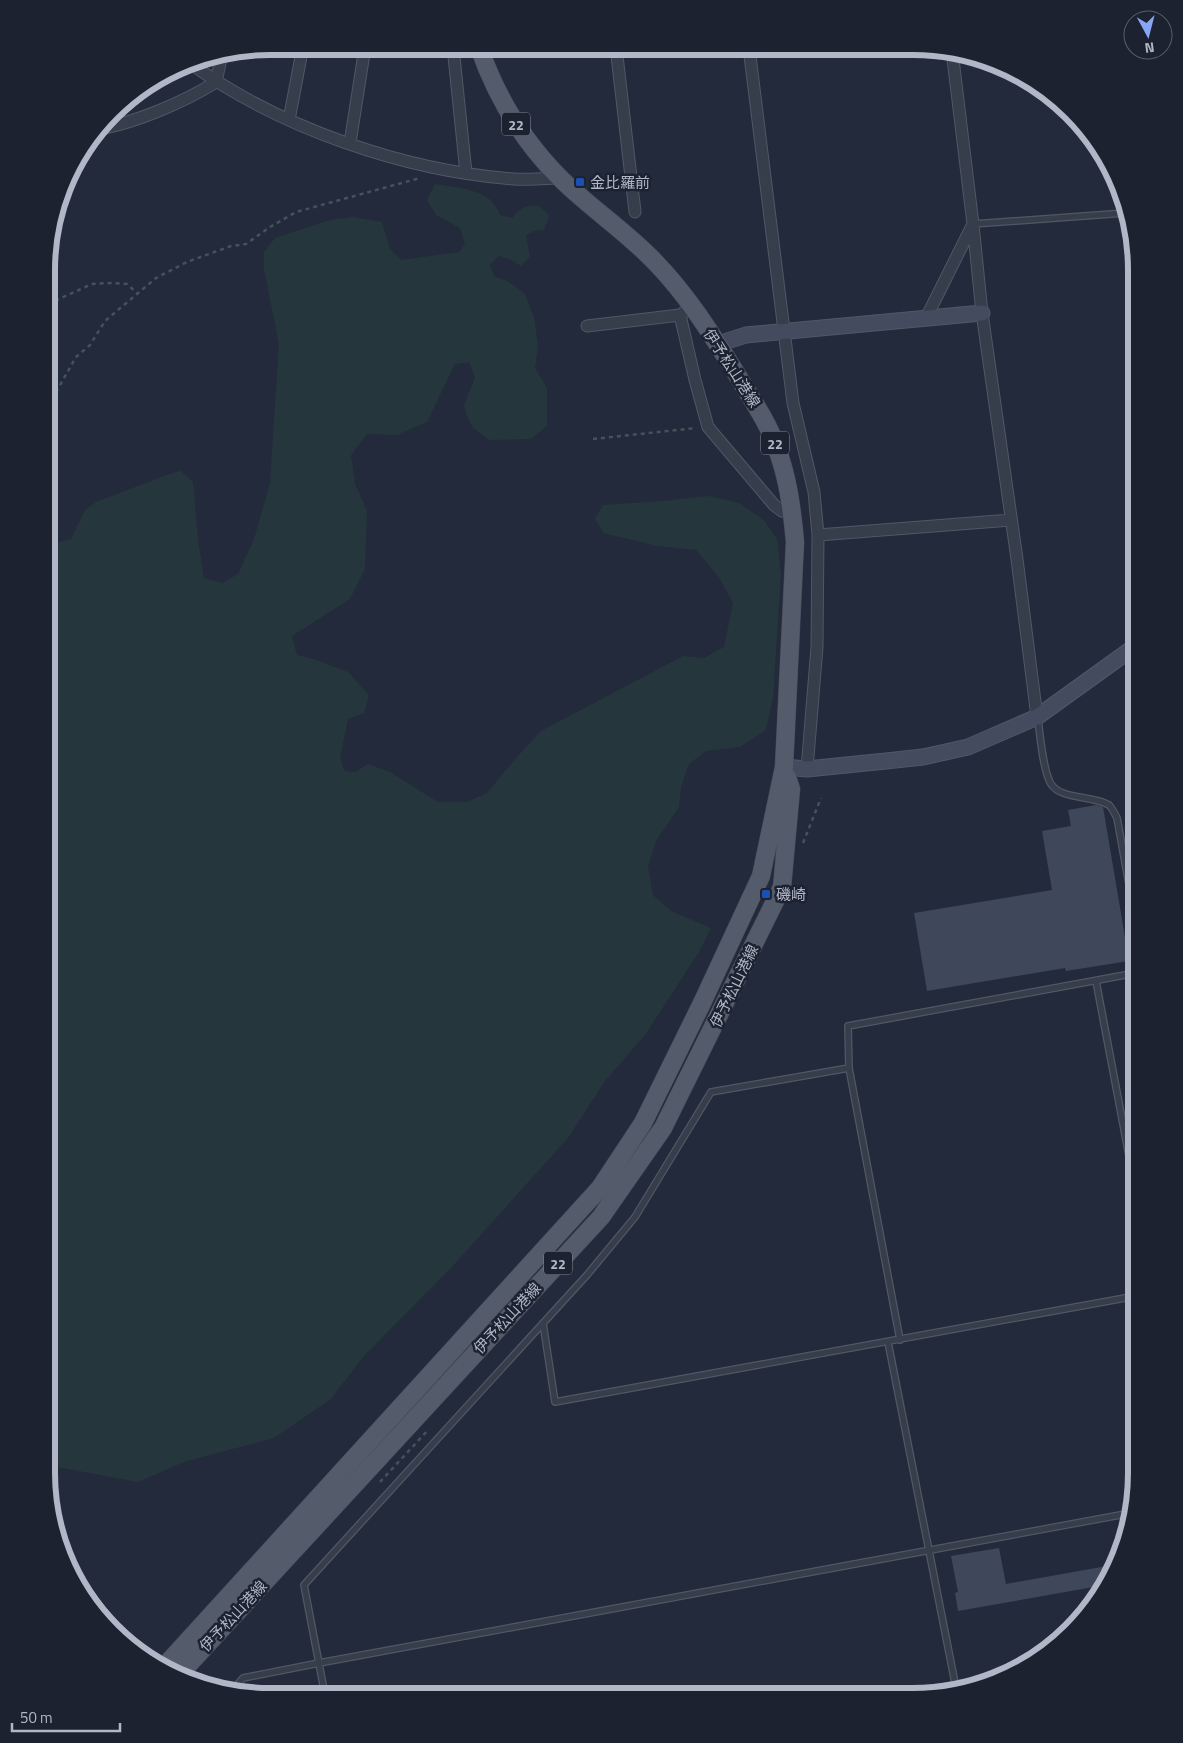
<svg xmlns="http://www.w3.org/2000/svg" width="1183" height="1743" font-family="'Titillium Web','Noto Sans JP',sans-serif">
<rect width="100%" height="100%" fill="#232a3b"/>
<path fill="#25373c" d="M435 184C458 188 491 188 500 215L512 218C518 210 528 202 540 207 543 209 547 213 549 216L544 230 534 231 526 235 530 257 521 266 509 259 499 256 490 265 494 276 509 282 525 294 534 317 538 346 535 368 547 388V426L531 439 490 440 473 428 466 414 464 405 475 377 469 362 455 364 427 422 397 435 367 434 351 455 355 484 367 511 365 569 350 599 292 636 297 655 313 659 348 672 369 695 364 713 348 719 340 758 345 771 355 772 368 764 390 772 438 802H467L487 793 515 759 541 731 683 656 704 658 724 647 733 603 718 576 696 550 657 546 603 533 595 518 603 505 663 501 709 496 739 503 764 520 777 539 781 574 773 698 766 730 740 747 706 751 689 764 681 787 679 807 656 841 648 866 653 895 671 911 711 928 699 952 645 1035 605 1081 568 1138 450 1269 363 1357 331 1399 274 1438 184 1462 138 1482 46 1465 48 545 71 539 85 510 96 502 175 472 181 471 193 482 198 540 204 578 222 583 238 574 254 539 270 483 279 344 264 269V252L275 238 330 220 353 217 382 222 390 249 401 260 459 252 465 244 460 228 436 215 427 200Z"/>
<path fill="#3f485b" d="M1096 805 1103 807 1129 961 1066 971 1065 968 927 991 914 913 1052 890 1042 831 1071 826 1068 810Z
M999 1548 1006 1584 1107 1566 1109 1577 1105 1585 958 1611 955 1593 958 1592 951 1556Z"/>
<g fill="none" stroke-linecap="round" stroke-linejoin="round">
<g stroke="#525766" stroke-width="8">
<path id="lane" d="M973 224 1125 213
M1038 719C1040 735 1043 771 1051 784 1061 800 1093 795 1109 805 1112 808 1115 814 1117 818L1136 923
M1096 981 1136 1193
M543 1323 555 1402 1136 1296
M900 1340 849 1068 848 1026 1136 973
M888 1342 956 1688
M231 1692 243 1678 319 1663 1131 1513
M325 1695 304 1585 587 1275 635 1217 711 1092 849 1068
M891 1697 1006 1675"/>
</g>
<g stroke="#525766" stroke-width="13">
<path id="street" d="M453 47 466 173
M616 47 635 212
M749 48 793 403 814 492 818 535 817 647 807 769
M952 51 973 224 982 313 1017 559 1037 717
M190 63C279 128 405 171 514 179 529 180 545 178 560 178
M289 120 303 46
M100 129C137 122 184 102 216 82L222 54
M350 143 365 47
M692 307 680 315 695 380 708 427 774 505 782 511 793 514
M926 318 973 224
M587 326 680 315
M818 535 1011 520"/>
</g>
<g stroke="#525766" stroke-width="17">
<path id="secondary" d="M719 347 727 341 746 335 982 313
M784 767 807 769 886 761 923 757 968 747 1037 717 1137 645"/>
</g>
<g stroke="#404654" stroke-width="19">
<path id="primary" d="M163 1668 600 1188 643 1123 703 1001 761 876 784 767 795 542C792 509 788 477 776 446 767 420 750 397 736 373 712 335 688 296 656 263 627 232 590 208 560 178 523 141 496 96 479 47
M178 1676 601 1217 663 1128 782 887 791 789 787 777"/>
</g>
<path stroke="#425459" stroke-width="2.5" stroke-dasharray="4 4" stroke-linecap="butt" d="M48 304 92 284 110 283 127 284 137 293
M48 406 76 357 90 345 105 321 156 278 187 262 231 246 246 244 270 227 296 212 420 178
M593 439 696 428
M803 843 821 798
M380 1482 429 1429"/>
<use href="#lane" stroke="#363d4b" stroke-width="5.5"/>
<use href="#street" stroke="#363d4b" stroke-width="11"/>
<use href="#secondary" stroke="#444b5e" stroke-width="15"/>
<use href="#primary" stroke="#545b6b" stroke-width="18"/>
</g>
<g fill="#1a4fb4" stroke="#1c2230" stroke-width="2">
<rect x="575" y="177" width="10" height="10" rx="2.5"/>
<rect x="761" y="889" width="10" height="10" rx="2.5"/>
</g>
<g text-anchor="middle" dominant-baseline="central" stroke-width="5" stroke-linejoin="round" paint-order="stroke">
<g fill="#1c2230" stroke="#858a9a" stroke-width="1">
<rect x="502" y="112.5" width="28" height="23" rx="4"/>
<rect x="761" y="431.5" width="28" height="23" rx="4"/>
<rect x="544" y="1251.5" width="28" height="23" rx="4"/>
</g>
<g font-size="14" font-weight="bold" fill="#b2b7c7">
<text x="516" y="124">22</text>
<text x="775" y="443">22</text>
<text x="558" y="1263">22</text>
</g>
<g font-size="15" fill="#b2b7c7" stroke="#1c2230" text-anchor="start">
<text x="590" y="182">金比羅前</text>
<text x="776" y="894">磯崎</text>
</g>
<g font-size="15" fill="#b2b7c7" stroke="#1c2230">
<text transform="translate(732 368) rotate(57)">伊予松山港線</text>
<text transform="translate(734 986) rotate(-64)">伊予松山港線</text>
<text transform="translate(507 1318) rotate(-47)">伊予松山港線</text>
<text transform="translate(233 1616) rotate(-47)">伊予松山港線</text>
</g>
</g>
<path d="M0 0H1183V1743H0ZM270 55H913A215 215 0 0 1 1128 270V1473A215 215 0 0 1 913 1688H270A215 215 0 0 1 55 1473V270A215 215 0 0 1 270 55Z" fill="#1c2230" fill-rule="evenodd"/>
<path fill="none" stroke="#b2b7c7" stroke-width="6" d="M270 55H913A215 215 0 0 1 1128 270V1473A215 215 0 0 1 913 1688H270A215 215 0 0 1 55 1473V270A215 215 0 0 1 270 55Z"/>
<g transform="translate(1148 35) rotate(173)"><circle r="24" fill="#1c2230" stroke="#585e6c"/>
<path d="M0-4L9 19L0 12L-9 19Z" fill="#87a6f6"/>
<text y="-8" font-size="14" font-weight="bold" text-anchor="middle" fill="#b2b7c7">N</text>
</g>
<path d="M12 1723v8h108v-8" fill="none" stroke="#b2b7c7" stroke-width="2.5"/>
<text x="20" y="1723" font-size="15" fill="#b2b7c7" stroke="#1c2230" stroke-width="4" paint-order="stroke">50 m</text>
</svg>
